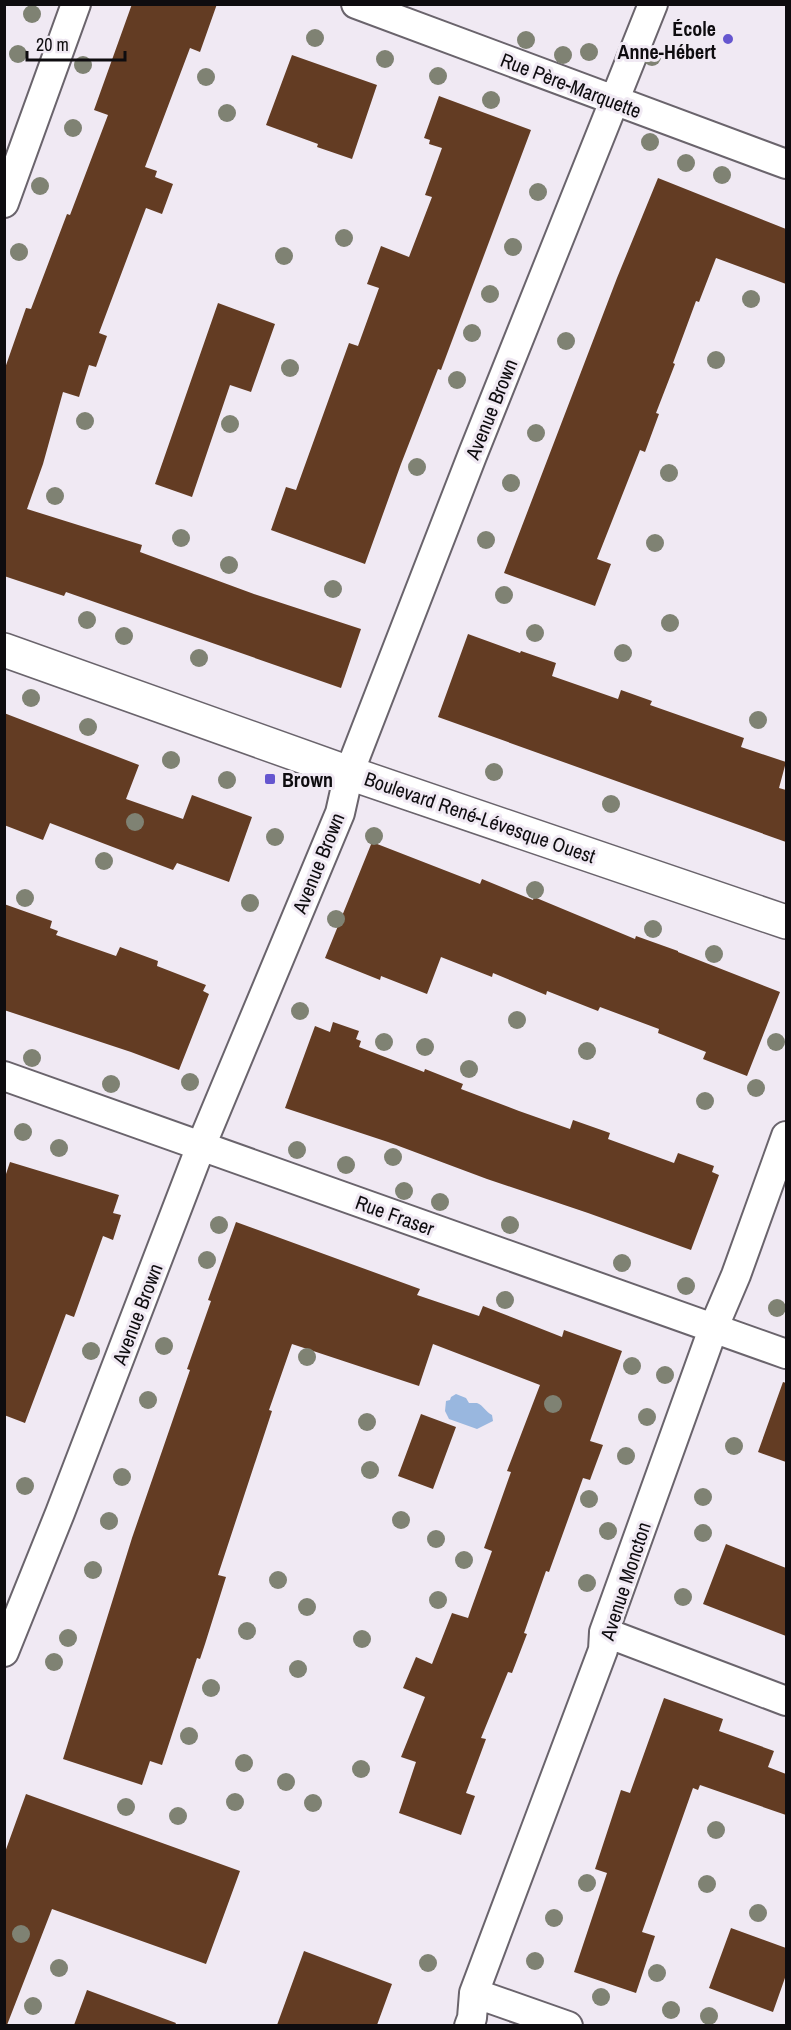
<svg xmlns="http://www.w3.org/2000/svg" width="791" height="2030" font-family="'Archivo Narrow',sans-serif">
<rect width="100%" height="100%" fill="#f0e9f3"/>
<path fill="#99b7df" d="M456 1394 466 1398 469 1403C472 1403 475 1403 477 1403 483 1405 486 1412 492 1415L493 1421 477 1429 449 1419 445 1411 446 1401 450 1400 451 1397Z"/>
<path fill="#633c23" d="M132 4H217L200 52 190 48 145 167 157 171 155 177 173 184 162 214 146 208 99 333 107 336 96 367 89 365 79 397 63 392 43 464 27 509 142 545 140 552 257 595 361 629 341 688 66 592 64 596 4 576V371L26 308 31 309 67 214 70 215 108 115 94 110Z
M292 55 377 85 352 159 317 147 318 144 266 125Z
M439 96 531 130 441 370 438 369 401 464 365 564 271 530 286 487 296 490 349 343 358 346 379 288 367 284 381 246 409 257 432 197 425 195 442 148 429 144 430 140 424 138Z
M658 178 786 229V284L716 258 699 302 696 301 673 363 675 364 656 413 659 414 645 452 640 450 597 559 611 564 595 606 504 573 617 278Z
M218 303 275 324 251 392 230 385 192 497 155 484Z
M468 634 520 653 521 651 556 663 552 676 618 699 621 690 652 701 650 705 744 738 741 747 786 762 779 788 786 790V842L438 717Z
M4 713 139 765 126 799 183 819 192 795 252 817 229 882 177 863 173 870 50 823 43 840 4 825Z
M372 842 480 884 482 879 533 900 534 897 635 939 636 936 678 951V952L780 992 747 1076 703 1059 706 1052 658 1033 659 1029 600 1007 598 1011 547 991 546 995 493 973 492 977 441 957 427 994 381 976 380 980 325 958Z
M4 904 52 921 50 928 58 931 56 935 116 956 120 947 158 961 157 966 206 985 203 991 209 994 179 1070 131 1052 4 1010Z
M333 1022 359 1031 356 1039 361 1041 359 1047 424 1072 425 1069 463 1084 461 1089 519 1111 570 1129 573 1120 610 1133 608 1139 674 1163 678 1153 714 1166 712 1172 719 1175 691 1250 588 1213 487 1179 388 1142 285 1108 315 1026 330 1032Z
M10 1162 119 1195 113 1213 121 1215 113 1240 103 1236 74 1317 66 1314 25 1423 4 1415V1180Z
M236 1222 420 1289 417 1295 479 1316 483 1306 562 1337 564 1330 622 1351 590 1441 603 1445 590 1480 583 1478 549 1572 546 1571 524 1633 527 1634 512 1673 508 1672 481 1738 486 1739 466 1793 475 1796 461 1835 399 1813 416 1762 401 1757 425 1697 403 1688 416 1657 432 1664 452 1613 468 1618 470 1612 492 1551 484 1548 511 1472 507 1471 540 1385 433 1344 419 1386 292 1344 269 1410 272 1411 218 1575 226 1577 205 1644 200 1659 197 1658 162 1765 150 1761 142 1785 63 1759 132 1538 190 1370 187 1369 211 1301 208 1300Z
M783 1382 786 1383V1462L758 1452Z
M421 1414 456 1427 433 1489 398 1476Z
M726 1544 786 1568V1636L703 1604Z
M664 1698 723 1719 719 1731 774 1751 768 1767 786 1774V1815L700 1785 698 1790 693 1788 642 1932 655 1936 636 1993 574 1972 607 1873 595 1869 621 1790 630 1793Z
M26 1794 240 1871 206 1964 52 1909 7 2025H4V1855Z
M731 1928 786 1948V1975L773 2012 709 1988Z
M304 1951 392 1984 377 2025H277Z
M87 1990 176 2023 175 2025H74Z"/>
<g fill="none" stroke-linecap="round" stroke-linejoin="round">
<g stroke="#6a646c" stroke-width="32">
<path id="minor" d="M356 4 786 164
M4 203 76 4
M4 1076 786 1354
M604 1632 786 1701
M4 1652 60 1513 201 1146 340 813 349 773 472 456 653 4
M474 1993 568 2026
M469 2026 472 2018 474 1993 603 1650 604 1632 713 1329 736 1275 786 1136"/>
</g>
<g stroke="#6a646c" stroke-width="36">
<path id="secondary" d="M4 650 349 773 786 922"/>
</g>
<use href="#minor" stroke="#fff" stroke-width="28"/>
<use href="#secondary" stroke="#fff" stroke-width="33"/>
</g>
<g fill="#7f8273">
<circle cx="32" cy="14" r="9"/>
<circle cx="315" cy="38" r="9"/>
<circle cx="526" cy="40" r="9"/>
<circle cx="589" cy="52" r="9"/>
<circle cx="18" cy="54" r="9"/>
<circle cx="563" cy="55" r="9"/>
<circle cx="652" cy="57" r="9"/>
<circle cx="385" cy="59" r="9"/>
<circle cx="83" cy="65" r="9"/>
<circle cx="438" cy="76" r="9"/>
<circle cx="206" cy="77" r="9"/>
<circle cx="491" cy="100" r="9"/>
<circle cx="227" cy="113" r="9"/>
<circle cx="73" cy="128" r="9"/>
<circle cx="650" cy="142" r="9"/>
<circle cx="686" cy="163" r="9"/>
<circle cx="722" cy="175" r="9"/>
<circle cx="40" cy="186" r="9"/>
<circle cx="538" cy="192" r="9"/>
<circle cx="344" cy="238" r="9"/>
<circle cx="513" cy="247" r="9"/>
<circle cx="19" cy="252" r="9"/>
<circle cx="284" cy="256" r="9"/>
<circle cx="490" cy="294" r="9"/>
<circle cx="751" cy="299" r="9"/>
<circle cx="472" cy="333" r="9"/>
<circle cx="566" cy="341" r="9"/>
<circle cx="716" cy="360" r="9"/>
<circle cx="290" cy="368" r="9"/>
<circle cx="457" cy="380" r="9"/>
<circle cx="85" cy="421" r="9"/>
<circle cx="230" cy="424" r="9"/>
<circle cx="536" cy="433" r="9"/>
<circle cx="417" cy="467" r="9"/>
<circle cx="669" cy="473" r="9"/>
<circle cx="511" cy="483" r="9"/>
<circle cx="55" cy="496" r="9"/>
<circle cx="181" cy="538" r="9"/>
<circle cx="486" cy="540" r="9"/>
<circle cx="655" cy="543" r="9"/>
<circle cx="229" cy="565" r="9"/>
<circle cx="333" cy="589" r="9"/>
<circle cx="504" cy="595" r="9"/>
<circle cx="87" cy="620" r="9"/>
<circle cx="670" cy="623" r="9"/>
<circle cx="535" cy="633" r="9"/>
<circle cx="124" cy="636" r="9"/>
<circle cx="623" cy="653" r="9"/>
<circle cx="199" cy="658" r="9"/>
<circle cx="31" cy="698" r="9"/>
<circle cx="758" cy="720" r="9"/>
<circle cx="88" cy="727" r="9"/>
<circle cx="171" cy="760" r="9"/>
<circle cx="494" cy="772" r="9"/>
<circle cx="227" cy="780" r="9"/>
<circle cx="611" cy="804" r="9"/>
<circle cx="135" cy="822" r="9"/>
<circle cx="374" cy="836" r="9"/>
<circle cx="275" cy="837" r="9"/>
<circle cx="104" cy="861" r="9"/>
<circle cx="535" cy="890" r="9"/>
<circle cx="25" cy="898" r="9"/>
<circle cx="250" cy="903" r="9"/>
<circle cx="336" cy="919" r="9"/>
<circle cx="653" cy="929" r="9"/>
<circle cx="714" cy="954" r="9"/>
<circle cx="300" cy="1011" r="9"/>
<circle cx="517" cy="1020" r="9"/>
<circle cx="384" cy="1042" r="9"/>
<circle cx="776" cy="1042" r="9"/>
<circle cx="425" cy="1047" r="9"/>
<circle cx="587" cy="1051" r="9"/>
<circle cx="32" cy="1058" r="9"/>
<circle cx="469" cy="1069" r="9"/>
<circle cx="190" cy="1082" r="9"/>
<circle cx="111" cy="1084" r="9"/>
<circle cx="756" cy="1088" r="9"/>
<circle cx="705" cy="1101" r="9"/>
<circle cx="23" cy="1132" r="9"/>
<circle cx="59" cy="1148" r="9"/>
<circle cx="297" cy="1150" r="9"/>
<circle cx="393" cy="1157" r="9"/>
<circle cx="346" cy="1165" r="9"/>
<circle cx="404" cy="1191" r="9"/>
<circle cx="440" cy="1202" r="9"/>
<circle cx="219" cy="1225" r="9"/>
<circle cx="510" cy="1225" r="9"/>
<circle cx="207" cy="1260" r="9"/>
<circle cx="622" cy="1263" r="9"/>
<circle cx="686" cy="1286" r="9"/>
<circle cx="505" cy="1300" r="9"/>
<circle cx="777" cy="1308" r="9"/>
<circle cx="164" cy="1346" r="9"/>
<circle cx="91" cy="1351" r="9"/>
<circle cx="307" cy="1357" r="9"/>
<circle cx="632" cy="1366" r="9"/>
<circle cx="665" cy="1375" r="9"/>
<circle cx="148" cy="1400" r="9"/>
<circle cx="553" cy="1404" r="9"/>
<circle cx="647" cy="1417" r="9"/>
<circle cx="367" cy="1422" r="9"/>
<circle cx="734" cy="1446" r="9"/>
<circle cx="626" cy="1456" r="9"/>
<circle cx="370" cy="1470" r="9"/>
<circle cx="122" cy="1477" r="9"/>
<circle cx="25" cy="1486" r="9"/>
<circle cx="703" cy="1497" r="9"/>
<circle cx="589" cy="1499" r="9"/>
<circle cx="401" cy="1520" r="9"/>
<circle cx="109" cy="1521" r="9"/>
<circle cx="608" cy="1531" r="9"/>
<circle cx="703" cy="1533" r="9"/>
<circle cx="436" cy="1539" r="9"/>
<circle cx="464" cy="1560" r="9"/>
<circle cx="93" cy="1570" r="9"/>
<circle cx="278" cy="1580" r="9"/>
<circle cx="587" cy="1583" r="9"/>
<circle cx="683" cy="1597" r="9"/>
<circle cx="438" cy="1600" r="9"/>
<circle cx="307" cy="1607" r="9"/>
<circle cx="247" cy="1631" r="9"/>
<circle cx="68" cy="1638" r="9"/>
<circle cx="362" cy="1639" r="9"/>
<circle cx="54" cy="1662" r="9"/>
<circle cx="298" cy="1669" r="9"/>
<circle cx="211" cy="1688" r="9"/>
<circle cx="189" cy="1736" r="9"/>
<circle cx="244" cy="1763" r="9"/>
<circle cx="361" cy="1769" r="9"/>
<circle cx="286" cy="1782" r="9"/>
<circle cx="235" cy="1802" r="9"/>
<circle cx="313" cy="1803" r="9"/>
<circle cx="126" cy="1807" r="9"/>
<circle cx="178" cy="1816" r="9"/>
<circle cx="716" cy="1830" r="9"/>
<circle cx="587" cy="1883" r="9"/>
<circle cx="707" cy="1884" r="9"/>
<circle cx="758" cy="1913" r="9"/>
<circle cx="554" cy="1918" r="9"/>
<circle cx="21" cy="1934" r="9"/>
<circle cx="535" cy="1961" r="9"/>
<circle cx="428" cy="1963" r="9"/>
<circle cx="59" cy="1968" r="9"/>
<circle cx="657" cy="1973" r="9"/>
<circle cx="601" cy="1997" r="9"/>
<circle cx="33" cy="2006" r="9"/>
<circle cx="671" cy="2010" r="9"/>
<circle cx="709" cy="2016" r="9"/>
</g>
<g fill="#6556cf" stroke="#f0e9f3" stroke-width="2">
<circle cx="728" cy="39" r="6"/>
<rect x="264" y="773" width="12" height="12" rx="3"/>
</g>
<g text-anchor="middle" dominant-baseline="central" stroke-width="6" stroke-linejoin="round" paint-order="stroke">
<g font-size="20" font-weight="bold" fill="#0e0c0f" stroke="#f0e9f3" text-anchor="end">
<text x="716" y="28">École<tspan x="716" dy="23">Anne-Hébert</tspan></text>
<text x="282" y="779" text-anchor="start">Brown</text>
</g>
<g font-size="20" fill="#0e0c0f" stroke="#f0e9f3">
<text transform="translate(571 85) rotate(21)">Rue Père-Marquette</text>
<text transform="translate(491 409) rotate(-68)">Avenue Brown</text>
<text transform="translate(480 817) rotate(19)">Boulevard René-Lévesque Ouest</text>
<text transform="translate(318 863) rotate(-68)">Avenue Brown</text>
<text transform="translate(395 1215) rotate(20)">Rue Fraser</text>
<text transform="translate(137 1314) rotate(-69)">Avenue Brown</text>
<text transform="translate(625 1581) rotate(-72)">Avenue Moncton</text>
</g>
</g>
<rect width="791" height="2030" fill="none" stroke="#0e0c0f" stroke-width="12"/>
<path d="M27 51v9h98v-9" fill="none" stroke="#0e0c0f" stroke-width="3"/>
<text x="36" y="51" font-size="18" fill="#0e0c0f" stroke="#f0e9f3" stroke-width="4.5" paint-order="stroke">20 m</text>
</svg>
